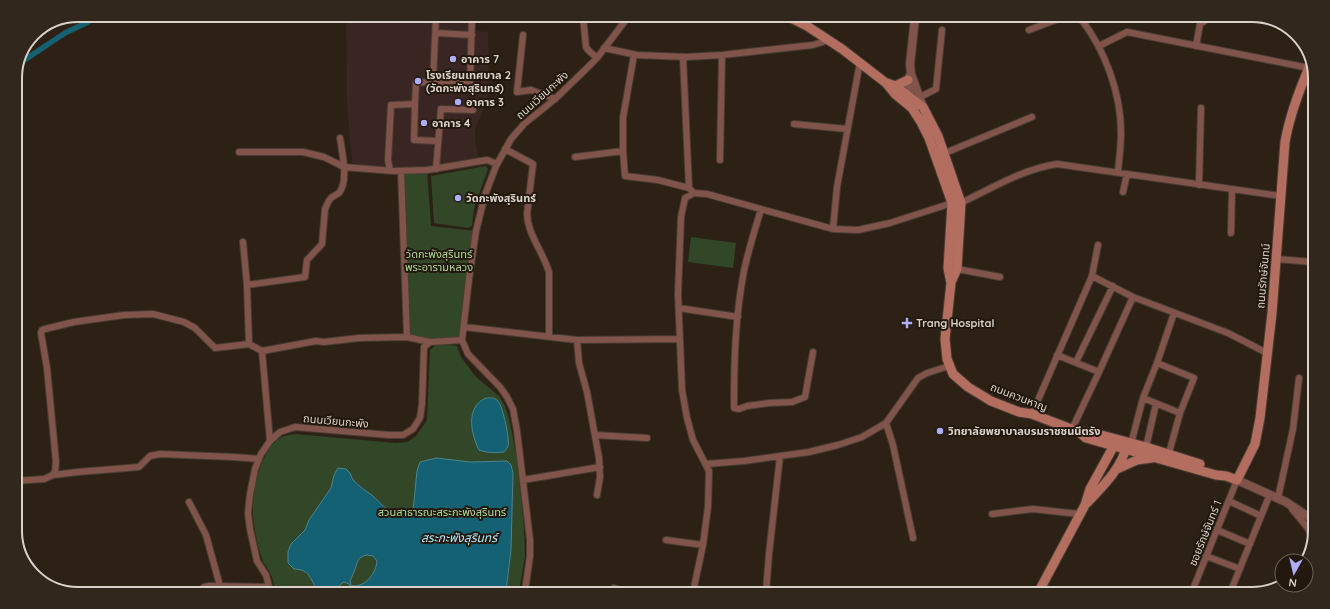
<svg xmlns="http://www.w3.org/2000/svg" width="1330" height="609" font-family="Quicksand,'Noto Sans Thai',sans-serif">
<rect width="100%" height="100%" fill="#2d2116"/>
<path fill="#392623" d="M346 16 476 17V31L488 32 489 93 484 109 475 127V140L478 158 427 168H387L369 166 352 163 347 103Z"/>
<path fill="#324728" d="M486 166 488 169 474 208 472 226 468 228 434 223 431 176Z
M427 170 431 226 476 231 462 340H441L407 337 401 171Z
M691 237 736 243 733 268 688 262Z
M441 344 457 346 461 357 475 376 499 396 505 406 509 418 517 459 524 528 525 556 519 591 275 590C274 585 273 580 271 575 269 569 264 565 262 559 257 545 254 528 253 514 252 491 260 451 280 438 284 435 290 435 295 434L396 443 407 442 416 436 427 420 430 350 435 346Z"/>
<path fill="#136173" stroke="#4f838d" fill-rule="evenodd" d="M486 398C490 398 494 397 498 401 503 407 510 439 508 446 508 447 505 451 504 452 496 453 487 453 479 450 471 434 465 407 486 398Z
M436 458 471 462 507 461 511 465 513 473 511 550 506 591 351 590 349 584 344 582 340 585 337 590H317C310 578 309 569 294 569L288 563V552L291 544 305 530 309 520 331 488 334 475 338 468 346 469 350 473 353 480C359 486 366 491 373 496 385 507 396 523 413 511L417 471 420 462ZM367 555 373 556 377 561C376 572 367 586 354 586L351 585 350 581C351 578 353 575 354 572 358 563 356 557 367 555Z"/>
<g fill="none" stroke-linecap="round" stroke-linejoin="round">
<path stroke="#136173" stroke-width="5.5" d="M20 63 65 33 88 22 96 15"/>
<g stroke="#493d33" stroke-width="8">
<path id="minor" d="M583 17 586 47 588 50 597 58
M1081 19C1105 50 1121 93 1121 133 1121 146 1119 159 1118 172
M1029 30 1058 19
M436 33 472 35
M523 35 517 92 531 90 555 99
M1099 46 1127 32 1309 68
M1196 46 1200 24 1206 20
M604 48 637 55 686 57 722 55 813 45 829 40
M634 55 623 118V151L625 176 658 180 689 188 694 193
M683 57 689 188
M433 81 436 16
M920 97 936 89 942 30
M415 104 414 140 438 141
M794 124 847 129
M505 149 533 164 527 214C528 235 543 252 549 272V336
M239 152H303L324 157 344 167 393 171 427 170 487 160 497 164
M945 153 1032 117
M575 157 623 151
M720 160 722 55
M436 169 441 109 473 110
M390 170 388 160 391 105 415 104 416 82 470 83 472 17
M401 171 407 337
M1199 185 1201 108
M1123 192 1127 174
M761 209C755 230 748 251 744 271 735 317 734 363 734 408L739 409 747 406 769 403 792 402 805 397 813 352
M833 229 837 187 860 62
M1231 233 1232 190
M243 242 247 285 305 277 307 260 322 244 325 209C327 205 328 201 331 198 333 196 336 195 339 193 349 181 342 152 340 138
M1276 259 1313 262
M957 269 1000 277
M1092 276 1133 297 1228 333 1267 353
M247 285 249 344
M679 308 738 317
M464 327 577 340 680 339
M577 340 579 363 587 392 599 458 600 477 597 495
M262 351 316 341 324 342 359 338 407 337 430 342
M1057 355 1099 372
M1076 362 1113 286
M1157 363 1194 378 1180 413 1169 453
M1143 398 1180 413
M1032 414 1045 384 1092 276 1098 245
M886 423 893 445 913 538
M1072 429 1099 372 1133 297
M595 435 647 438
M1131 444 1143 398 1157 363 1174 313
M1146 447 1156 404
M706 464 744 461 809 452 838 445 862 437 886 423 918 378 927 373 949 366
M53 475 78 472 139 467 150 456 160 454 233 457 259 459
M523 480 600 467
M15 481 44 479 53 475 55 471 56 462 47 368 41 333 42 330 45 329 74 322 124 315 153 314 184 322 195 328 215 348 249 344 262 351 270 441
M1278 498 1293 429 1299 378
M1229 501 1261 516
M189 502 206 535 220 586
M1292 509 1307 527 1310 533
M992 514 1033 509 1079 514
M1217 530 1250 544
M666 540 703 545
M1206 556 1240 569
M1232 588 1270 494
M202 590 204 587 209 586 269 587
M270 590 266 575 257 561 250 529 248 513 250 494 255 469 261 454 270 441 280 432 295 427 389 435H403L413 429 420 418 422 404 424 347 430 342 462 340
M525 591 530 556V540L517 431 513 409 507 397 500 387 468 354 462 340 469 279 476 231 485 195 496 166 511 139 524 124 555 99 586 69 597 58 628 17
M610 591 614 588 622 591
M693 592 703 545 708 507 709 471 693 440 687 418 682 390 678 294 681 217 685 198 694 193 707 194 833 229 858 230 890 223 952 203H961C992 188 1023 169 1057 164L1281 196
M766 592 769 554 780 456
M1191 594 1237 480"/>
</g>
<g stroke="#493d33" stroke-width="10">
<path id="tertiary" d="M915 18 910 64 911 74 923 107
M910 101 908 80 910 75
M1237 480 1286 502 1310 518"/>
</g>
<g stroke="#493d33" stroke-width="11">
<path id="secondary" d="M791 18 807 26 842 49 886 83 895 94 912 108 921 122 929 138 952 203 948 268 951 283 945 339 947 359 953 374 968 387 991 401 1019 412 1032 414 1079 432 1086 438 1216 475 1226 476 1237 480 1255 444 1260 418 1272 313 1285 142C1290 114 1300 88 1311 63
M887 83 895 86 923 107 938 136 961 203 957 269 951 282
M895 86 908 80
M1079 432H1090L1146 447 1200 464
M1117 469 1137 460 1152 458
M1087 503C1103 486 1121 469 1127 445
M1038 593 1085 505 1090 489 1117 440"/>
</g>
<use href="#minor" stroke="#80544a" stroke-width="6"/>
<use href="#tertiary" stroke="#80544a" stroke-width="8"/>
<use href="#secondary" stroke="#b36e5f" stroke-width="9"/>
</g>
<g fill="#aeaefb" stroke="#23180d" stroke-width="1.5">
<circle cx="453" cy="59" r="4"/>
<circle cx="418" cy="81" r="4"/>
<circle cx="458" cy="102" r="4"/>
<circle cx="424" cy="123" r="4"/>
<circle cx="458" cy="198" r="4"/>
<path d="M905 317h4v4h4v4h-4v4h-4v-4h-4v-4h4z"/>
<circle cx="940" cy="431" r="4"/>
</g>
<g text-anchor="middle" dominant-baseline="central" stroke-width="4" stroke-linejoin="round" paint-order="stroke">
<g font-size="11" font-weight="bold" fill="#dad2ca" stroke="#23180d" text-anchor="start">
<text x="461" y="59">อาคาร 7</text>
<text x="426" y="75">โรงเรียนเทศบาล 2<tspan x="426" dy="13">(วัดกะพังสุรินทร์)</tspan></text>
<text x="466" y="102">อาคาร 3</text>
<text x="432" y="123">อาคาร 4</text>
<text x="466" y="198">วัดกะพังสุรินทร์</text>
<text x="916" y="323">Trang Hospital</text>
<text x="948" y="431">วิทยาลัยพยาบาลบรมราชชนนีตรัง</text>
</g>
<g font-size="11" fill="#dad2ca" stroke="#23180d">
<text transform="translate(542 95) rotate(-42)">ถนนเวียนกะพัง</text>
<text transform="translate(1263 276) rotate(-85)">ถนนรักษ์จันทน์</text>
<text transform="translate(1019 397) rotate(21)">ถนนควนหาญ</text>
<text transform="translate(336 421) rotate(5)">ถนนเวียนกะพัง</text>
<text transform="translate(1205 533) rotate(-68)">ซอยรักษ์จันทร์ 1</text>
</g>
<g font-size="11" fill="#abdb96" stroke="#23180d">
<text x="439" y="254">วัดกะพังสุรินทร์<tspan x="439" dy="13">พระอารามหลวง</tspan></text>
<text x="442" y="512">สวนสาธารณะสระกะพังสุรินทร์</text>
</g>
<g font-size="12" font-style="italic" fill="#afe9fa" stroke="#23180d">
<text x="459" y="537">สระกะพังสุรินทร์</text>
</g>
</g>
<path d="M0 0H1330V609H0ZM78 22H1252A56 56 0 0 1 1308 78V531A56 56 0 0 1 1252 587H78A56 56 0 0 1 22 531V78A56 56 0 0 1 78 22Z" fill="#32271c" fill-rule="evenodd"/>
<path fill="none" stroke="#dad2ca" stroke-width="2" d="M78 22H1252A56 56 0 0 1 1308 78V531A56 56 0 0 1 1252 587H78A56 56 0 0 1 22 531V78A56 56 0 0 1 78 22Z"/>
<g transform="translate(1294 573) rotate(188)"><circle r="19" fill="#23180d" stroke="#6c6259"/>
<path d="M0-3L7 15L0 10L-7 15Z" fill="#aeaefb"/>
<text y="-6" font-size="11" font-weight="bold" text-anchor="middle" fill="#dad2ca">N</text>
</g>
</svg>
